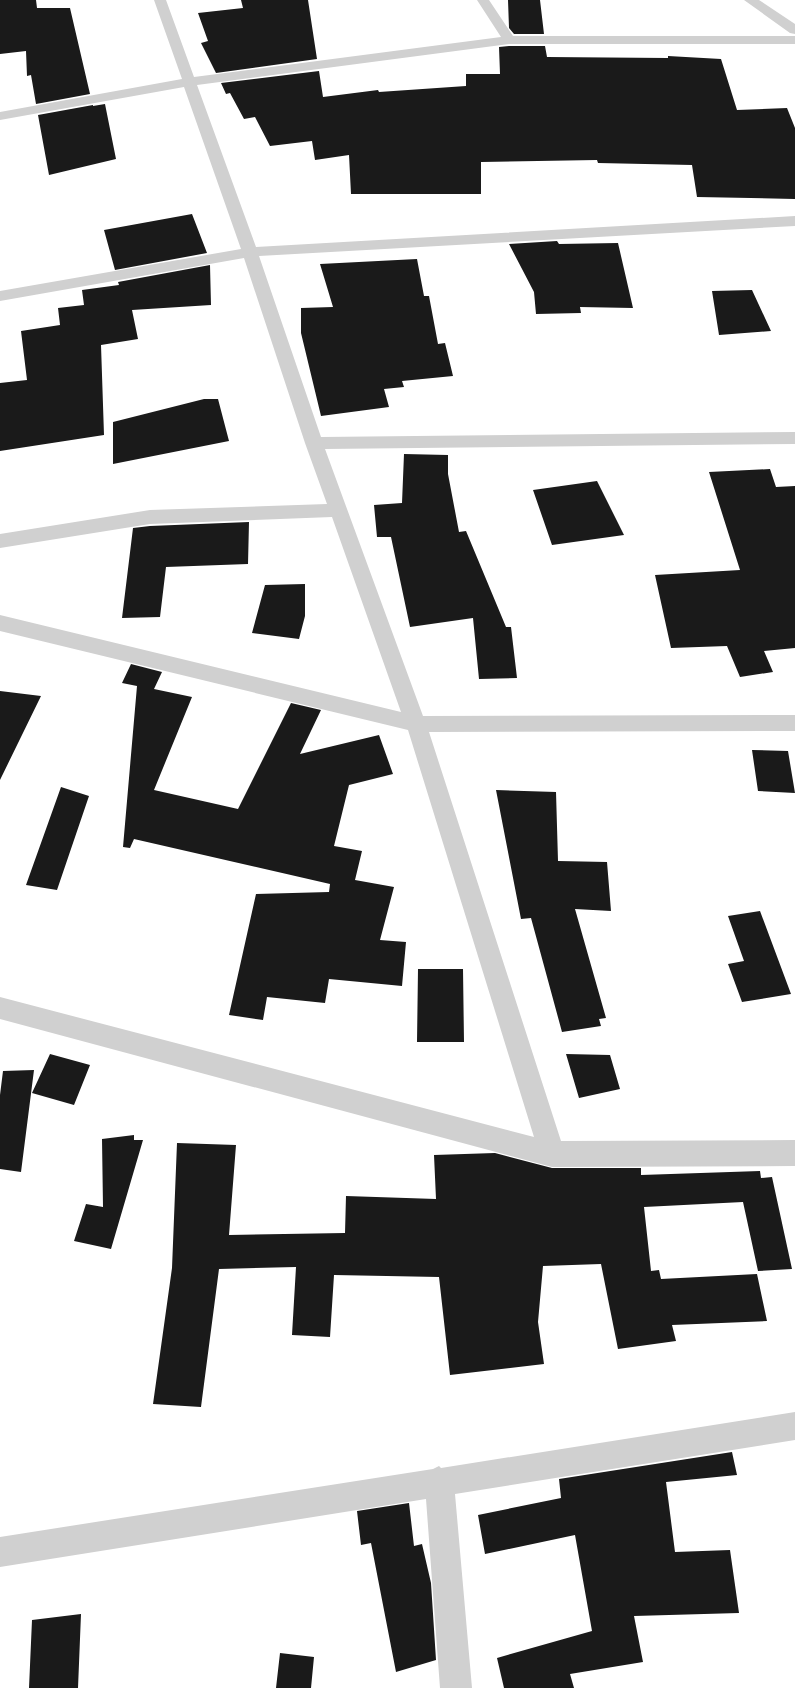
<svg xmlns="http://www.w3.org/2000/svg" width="795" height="1688" font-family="'Open Sans',sans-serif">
<rect width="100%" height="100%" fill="#fff"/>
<path fill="#1a1a1a" d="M0 0H36L37 8H70L90 94 36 104 31 75 27 76 26 51 0 54Z
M241 0H308L317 59 216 73 201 43 208 41 198 13 243 8Z
M508 0H540L544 34H514L509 28Z
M509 46H545L547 57 668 58V56L721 59 737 110 787 108 795 128V199L697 197 692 165 598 163 597 160 481 162V194H351L349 155 315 160 312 141 270 146 255 117 244 119 230 93 226 94 221 83 319 71 323 97 378 90 379 92 466 86V74H500L499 47Z
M105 104 116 159 49 175 38 115 93 105V106Z
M192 214 207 253 115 270 104 230Z
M557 241 559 244 618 243 633 308 580 307 581 313 536 314 534 292 509 244Z
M417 259 424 296H429L438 344 445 343 453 376 402 381 404 387 384 389 389 407 321 416 301 333V308L333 307 320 264Z
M210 265 211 305 132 310 138 339 101 345 104 435 0 451V383L27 380 21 331 60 325 58 308 84 305 82 290 119 285 118 282Z
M752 290 771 331 719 335 712 291Z
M204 399H218L229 441 113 464V422Z
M404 454 448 455V474L459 532 466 531 506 627H511L517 678 479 679 473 618 410 627 391 537H377L374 505 402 503Z
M770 469 776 487 795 486V648L764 651 773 672 740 677 727 646 671 648 655 575 740 570 709 472Z
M597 481 624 535 552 545 533 490Z
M249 522 248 564 166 567 160 617 122 618 133 528 150 526Z
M305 584V616L299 639 252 633 265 585Z
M131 664 162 672 154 689 192 697 154 790 238 809 291 703 321 710 300 754 379 735 393 774 349 785 334 846 362 851 355 880 394 887 380 940 406 942 402 986 329 979 325 1003 267 997 263 1020 229 1015 256 894 329 892 330 884 134 839 130 848 123 847 137 686 122 683Z
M0 691 41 696 0 780Z
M752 750 788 751 795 793 758 791Z
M61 787 89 796 57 890 26 885Z
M496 790 556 792 558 861 607 862 611 911 575 909 606 1018 599 1019 601 1026 562 1032 531 918 521 919Z
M760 911 791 994 742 1002 728 964 744 961 728 916Z
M418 969H463L464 1042H417Z
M50 1054 90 1065 74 1105 32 1093Z
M566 1054 610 1055 620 1089 579 1098Z
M34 1070 21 1172 0 1169V1095L3 1071Z
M134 1135V1140H143L111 1249 74 1241 86 1204 103 1207 102 1139Z
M177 1143 236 1145 229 1235 345 1233 346 1196 436 1199 434 1155 495 1153 552 1168H641V1175L760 1171 761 1178 772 1177 792 1269 758 1271 743 1202 644 1207 651 1271 659 1270 661 1279 757 1274 767 1321 672 1325 676 1341 618 1349 601 1264 543 1266 538 1322 544 1364 450 1375 439 1277 334 1275 330 1337 292 1335 296 1267 219 1269 201 1407 153 1404 172 1268Z
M732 1452 737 1475 666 1482 675 1552 730 1550 739 1613 634 1616 643 1662 570 1674 574 1688H504L497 1658 592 1631 575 1535 485 1554 478 1515 561 1498 559 1479Z
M409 1503 414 1546 422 1544 431 1583 436 1660 396 1672 371 1543 361 1545 357 1511Z
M81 1614 78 1688H29L32 1620Z
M280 1653 314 1657 311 1688H276Z"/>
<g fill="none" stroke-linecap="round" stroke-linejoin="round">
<path fill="#d0d0d0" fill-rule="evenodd" d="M154 0H166L194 77 501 37 477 0H489L513 36H795V44H509L197 85 256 247 795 216V226L259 256 321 437 795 432V444L325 449 423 716 795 715V731L429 732 561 1141 795 1140V1166L552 1167 0 1019V997L534 1137 408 730 0 631V615L401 712 332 517 150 524 0 548V534L150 510 327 504 305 443 244 258 0 301V291L241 249 184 87 0 120V112L182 79Z
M744 0H759L795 24V34L790 33Z
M795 1412V1440L455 1494 472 1688H440L426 1499 0 1567V1537L433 1469 439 1466 441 1468Z"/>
</g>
</svg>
